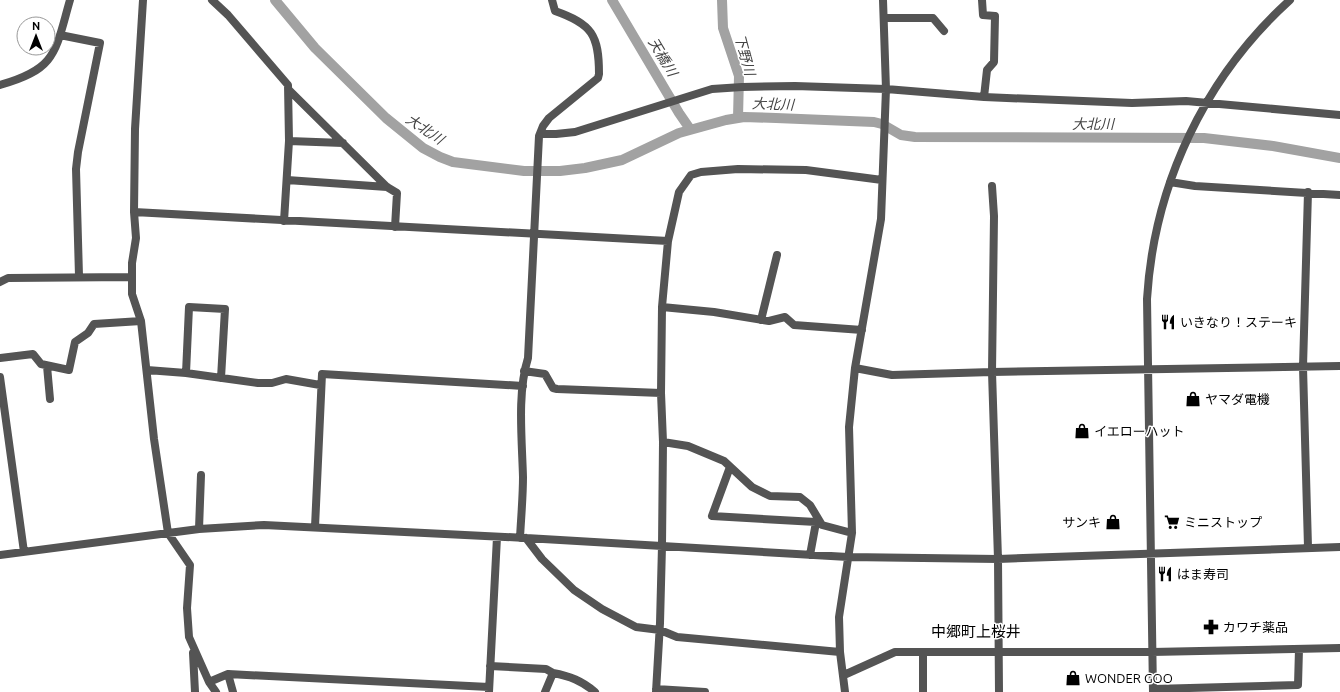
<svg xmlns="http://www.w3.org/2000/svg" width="1340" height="692" font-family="Ubuntu,'Noto Sans JP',sans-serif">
<rect width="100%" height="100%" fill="#fff"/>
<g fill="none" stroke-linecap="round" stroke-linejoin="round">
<path stroke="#a2a2a2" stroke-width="10" d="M275 0 315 48 386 118 423 148 440 157 453 162 524 171H560L585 168 622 160 679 133 726 120 744 117 776 118 874 122 882 124 901 135 915 137 1204 138 1273 146 1340 158
M612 0 679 113 690 129
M722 0 723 28 739 76 738 118"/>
<path stroke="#545454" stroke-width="8" d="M143 0 135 129 134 212 136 238 132 263V294L141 321 154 439 168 533 190 565 187 608 189 637 209 682 216 692
M212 0 228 15 288 85 289 141 284 221
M982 0 983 15 995 16 994 62 987 70 984 97
M884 18H933L944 31
M60 35 100 43 78 152 76 169 79 276
M0 85C57 69 55 52 70 0
M289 90 387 187 397 193 395 227
M540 134H556L575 132 712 89 742 87 795 86 886 89 984 97 1132 103 1186 101 1340 115
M289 141 343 143
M287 180 387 187
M1170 182 1195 186 1340 195
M992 186 994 216 992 372 998 559 999 692
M134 212 668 241
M0 282 8 278 132 277
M662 307 714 312 769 321 785 317 794 325 862 330
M761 320 777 255
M0 358 33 354 41 364 69 370 75 342 88 333 94 324 141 321
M47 366 50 399
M855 368 892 375 992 372 1340 366
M147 370 186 373 258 383H272L286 379 320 385
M524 371 545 374 553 388 557 389 661 393
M186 373 189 307 225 309 221 378
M0 377 24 552
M663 442 688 446 724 461 752 487 770 496 800 497 810 505 822 525 852 533
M730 467 712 516 816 522
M315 527 322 374 523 386
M199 529 201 475
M520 538C521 518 523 497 523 477 522 439 517 393 528 358L539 136 543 126 549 118 598 78 599 74C599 35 592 24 555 11L552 0
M526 538 542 559 574 590 602 609 636 627 660 630 677 637 840 652
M1308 547 1303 367 1308 192
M0 555 199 529 264 525 526 538 848 557 998 559 1340 547
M810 555 817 517
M923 652V692
M193 653 195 692
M490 666 546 669 553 673 545 692
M553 673C570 676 582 681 595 692
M228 674 233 692
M844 675 895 652H1152L1340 648
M209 682 228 674 489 687
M656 689 705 692
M1153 689 1298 685 1299 649
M489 692 497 537
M656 692 660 623 662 546 663 442 661 393 662 307 668 241 679 192 691 175 701 172 738 169 806 170 882 180
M845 692 840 652 839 617 852 533 849 427 855 368 881 219 886 89 883 0
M1153 692 1147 299C1154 184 1205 77 1290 0"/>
</g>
<defs>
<g id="restaurant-bare" transform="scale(1.2)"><path d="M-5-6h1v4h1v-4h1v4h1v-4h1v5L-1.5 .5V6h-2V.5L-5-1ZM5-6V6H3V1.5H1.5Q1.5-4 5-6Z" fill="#000" stroke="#fff" stroke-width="2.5" paint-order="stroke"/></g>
<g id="shop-bare" transform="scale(1.2)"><path d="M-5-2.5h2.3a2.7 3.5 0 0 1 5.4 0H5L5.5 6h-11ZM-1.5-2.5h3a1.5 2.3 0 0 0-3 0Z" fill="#000" stroke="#fff" stroke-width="2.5" paint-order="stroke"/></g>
<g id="supermarket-bare" transform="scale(1.2)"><path d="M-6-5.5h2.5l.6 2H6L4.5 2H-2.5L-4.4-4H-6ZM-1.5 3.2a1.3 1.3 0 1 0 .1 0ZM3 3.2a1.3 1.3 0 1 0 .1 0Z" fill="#000" stroke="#fff" stroke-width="2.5" paint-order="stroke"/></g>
<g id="pharmacy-bare" transform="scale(1.2)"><path d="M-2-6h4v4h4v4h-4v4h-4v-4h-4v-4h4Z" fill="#000" stroke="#fff" stroke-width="2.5" paint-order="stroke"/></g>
</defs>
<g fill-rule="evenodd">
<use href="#restaurant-bare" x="1168" y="322"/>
<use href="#shop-bare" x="1193" y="399"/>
<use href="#shop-bare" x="1082" y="431"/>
<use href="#shop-bare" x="1113" y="522"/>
<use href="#supermarket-bare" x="1172" y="522"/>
<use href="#restaurant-bare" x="1165" y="574"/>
<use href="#pharmacy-bare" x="1211" y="627"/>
<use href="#shop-bare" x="1073" y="678"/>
</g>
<g text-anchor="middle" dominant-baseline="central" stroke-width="3" stroke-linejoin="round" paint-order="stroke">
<g font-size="13" fill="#000" stroke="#fff" text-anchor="start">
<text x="1180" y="322">いきなり！ステーキ</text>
<text x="1205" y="399">ヤマダ電機</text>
<text x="1094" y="431">イエローハット</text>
<text x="1101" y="522" text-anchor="end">サンキ</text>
<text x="1184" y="522">ミニストップ</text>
<text x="1177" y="574">はま寿司</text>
<text x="1223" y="627">カワチ薬品</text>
<text x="1085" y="678">WONDER GOO</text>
</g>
<g font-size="14" font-style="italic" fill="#434343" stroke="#fff">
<text transform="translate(745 55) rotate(75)">下野川</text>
<text transform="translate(663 57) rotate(59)">天橋川</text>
<text transform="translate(773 104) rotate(2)">大北川</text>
<text x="1093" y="124">大北川</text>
<text transform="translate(425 129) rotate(34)">大北川</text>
</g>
<g font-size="15" fill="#000" stroke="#fff">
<text x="976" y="631">中郷町上桜井</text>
</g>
</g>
<g transform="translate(36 36)"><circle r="19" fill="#ffffff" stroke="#999999"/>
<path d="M0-3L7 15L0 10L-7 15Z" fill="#000000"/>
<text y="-6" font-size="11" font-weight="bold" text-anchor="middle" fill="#000000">N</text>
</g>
</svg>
